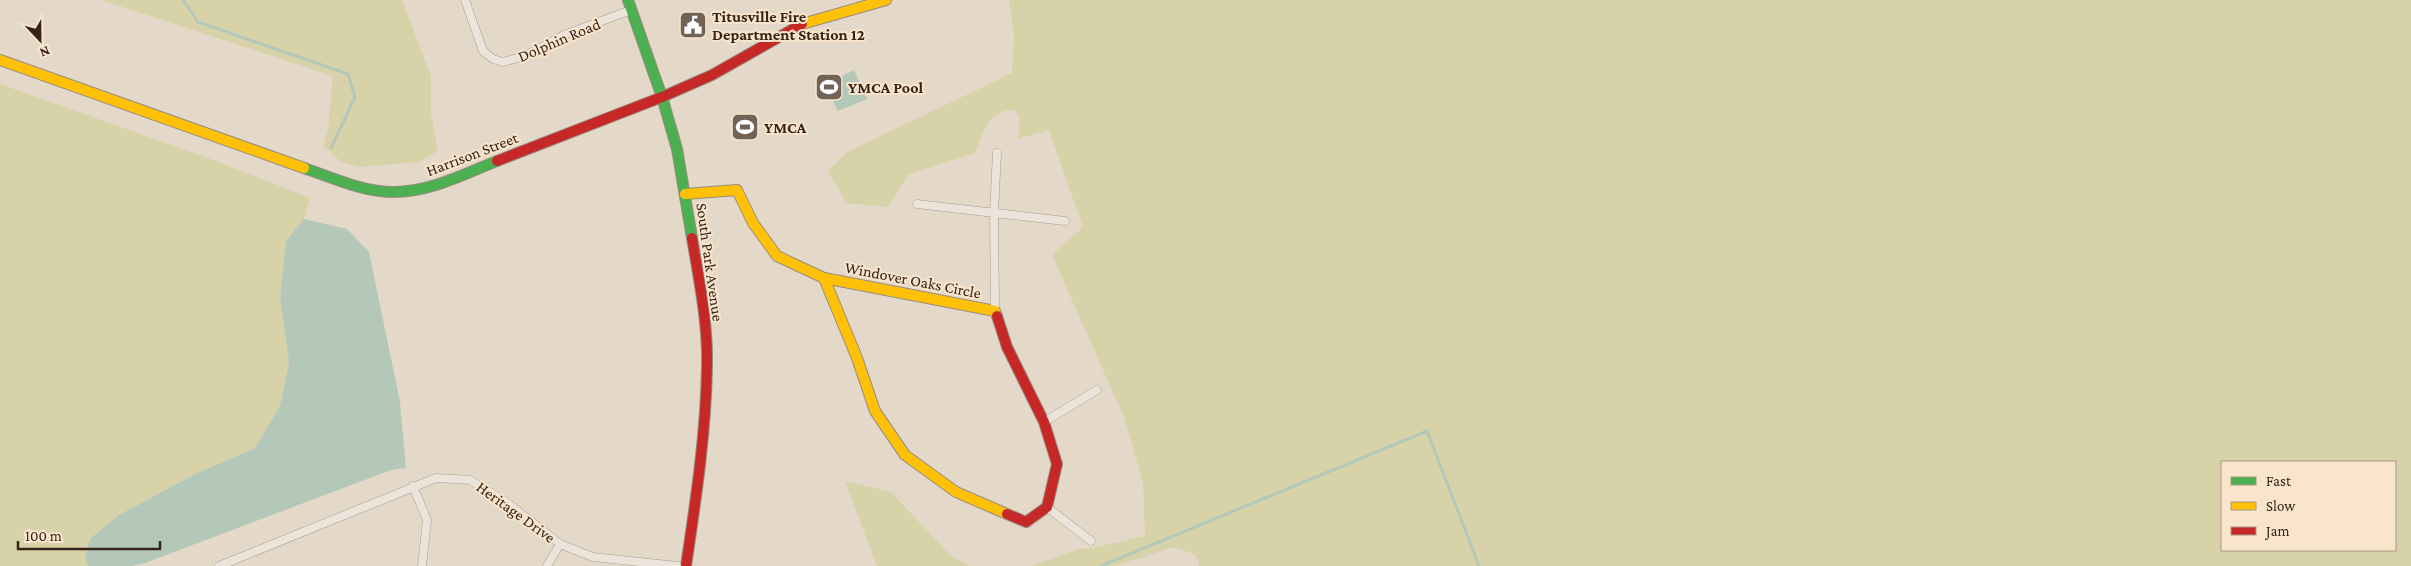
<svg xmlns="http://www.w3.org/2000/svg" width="2411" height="566" font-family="'Crimson Pro',serif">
<rect width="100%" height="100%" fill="#e4d8c8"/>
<path fill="#d8d2a9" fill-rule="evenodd" d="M101 0H402L431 77V114L438 151 419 162 359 167 341 162 323 146 328 129 333 76Z
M1009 0H2411V566H1199L1196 555 1174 547 1115 566H1031L1079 549 1092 548 1145 536 1143 483 1124 417 1052 255 1083 227 1049 130 1018 139 1020 119 1016 110C988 108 984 132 975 153L909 174 888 207 846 203 828 171 847 152 1012 73 1014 37ZM2222 462H2395V550H2222Z
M0 84 219 162 310 198 304 219 286 241 280 297 289 362 280 406 255 448 193 475 119 515 85 558 88 566H0Z
M845 481 891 492 951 556 970 566H877Z"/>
<path fill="#b4c8b9" d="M854 70 867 99 838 111 829 94 839 89 835 79Z
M304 219 347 229 369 252 400 402 406 468 391 470 145 563 131 566H88L85 558 90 539 119 515 193 475 255 448 280 406 289 362 280 297 286 241Z"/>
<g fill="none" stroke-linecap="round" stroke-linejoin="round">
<path stroke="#b4c8b9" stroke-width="3" d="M183 0 198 22 348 74 355 97 331 148
M1101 566 1427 431 1479 566"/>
<g stroke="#a99d92" stroke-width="9">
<path id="street" d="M465 0 483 51 493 59 503 62 525 56 564 35 631 10
M917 204 1065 221
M995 311 994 212 997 153
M1044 422 1097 390
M413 486 427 520 422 566
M1047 507 1091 541
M219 566 436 478 470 480 505 501 560 544 593 557 677 566
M547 566 560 544"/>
</g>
<g stroke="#988d82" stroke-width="12">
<path id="fast" d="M628 0 662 97 677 149 692 238
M304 168C333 178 363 192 394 192 430 192 464 174 497 161"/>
</g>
<g stroke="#988d82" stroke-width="12">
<path id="slow" d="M802 24 886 0
M0 60 304 168
M685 194 737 190 753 223 777 256 794 264 824 278 995 311 997 316
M824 278 857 358 875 411 905 455 956 492 1007 514"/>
</g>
<g stroke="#988d82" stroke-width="12">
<path id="jam" d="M497 161 662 97 712 75 802 24
M997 316 1007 347 1044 422 1057 464 1047 507 1026 522 1007 514
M686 566C696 499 706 433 707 366 708 323 699 280 692 238"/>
</g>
<use href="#street" stroke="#ebe4da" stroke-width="8"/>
<use href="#fast" stroke="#4caf50" stroke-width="10"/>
<use href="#slow" stroke="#ffc107" stroke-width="10"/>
<use href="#jam" stroke="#c62828" stroke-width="10"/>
</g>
<defs>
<g id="civic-square" transform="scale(1.4375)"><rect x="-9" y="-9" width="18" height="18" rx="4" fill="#736357" stroke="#f8e5cb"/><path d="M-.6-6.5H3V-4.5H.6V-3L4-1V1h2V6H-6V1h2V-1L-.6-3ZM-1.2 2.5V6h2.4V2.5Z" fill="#fff"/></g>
<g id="stadium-square" transform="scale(1.4375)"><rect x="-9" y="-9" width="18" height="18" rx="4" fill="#736357" stroke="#f8e5cb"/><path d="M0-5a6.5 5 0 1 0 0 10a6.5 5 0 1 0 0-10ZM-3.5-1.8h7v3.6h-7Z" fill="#fff"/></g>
</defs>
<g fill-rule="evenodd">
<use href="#civic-square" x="693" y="25"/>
<use href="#stadium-square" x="829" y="87"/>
<use href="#stadium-square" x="745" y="127"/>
</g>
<g text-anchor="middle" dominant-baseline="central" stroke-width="4" stroke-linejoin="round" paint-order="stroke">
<g font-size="16" font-weight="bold" fill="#36241a" stroke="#f8e5cb" text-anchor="start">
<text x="712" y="16">Titusville Fire<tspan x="712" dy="18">Department Station 12</tspan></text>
<text x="848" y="87">YMCA Pool</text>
<text x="764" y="127">YMCA</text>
</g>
<g font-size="16" fill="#36241a" stroke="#f8e5cb">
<text transform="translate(559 40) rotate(-23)">Dolphin Road</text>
<text transform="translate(472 154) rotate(-21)">Harrison Street</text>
<text transform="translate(710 262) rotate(82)">South Park Avenue</text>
<text transform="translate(913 280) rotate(11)">Windover Oaks Circle</text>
<text transform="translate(516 512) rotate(36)">Heritage Drive</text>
</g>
</g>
<rect x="2221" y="461" width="175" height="90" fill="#f8e5cb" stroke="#aa9884"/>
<rect x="2231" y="477" width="25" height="8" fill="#4caf50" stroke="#aa9884"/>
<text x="2266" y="486" font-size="15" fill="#36241a">Fast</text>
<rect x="2231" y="502" width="25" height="8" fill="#ffc107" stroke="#aa9884"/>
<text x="2266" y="511" font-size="15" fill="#36241a">Slow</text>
<rect x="2231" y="527" width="25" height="8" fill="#c62828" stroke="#aa9884"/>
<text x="2266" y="536" font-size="15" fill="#36241a">Jam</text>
<g transform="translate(40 40) rotate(158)" stroke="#f8e5cb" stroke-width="4" paint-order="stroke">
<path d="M0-4L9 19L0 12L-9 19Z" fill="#36241a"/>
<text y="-8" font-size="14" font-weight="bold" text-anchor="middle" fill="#36241a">N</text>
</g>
<path d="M18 541v8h142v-8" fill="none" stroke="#36241a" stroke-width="2.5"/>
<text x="25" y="541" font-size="15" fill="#36241a" stroke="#f8e5cb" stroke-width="4" paint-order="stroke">100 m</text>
</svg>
